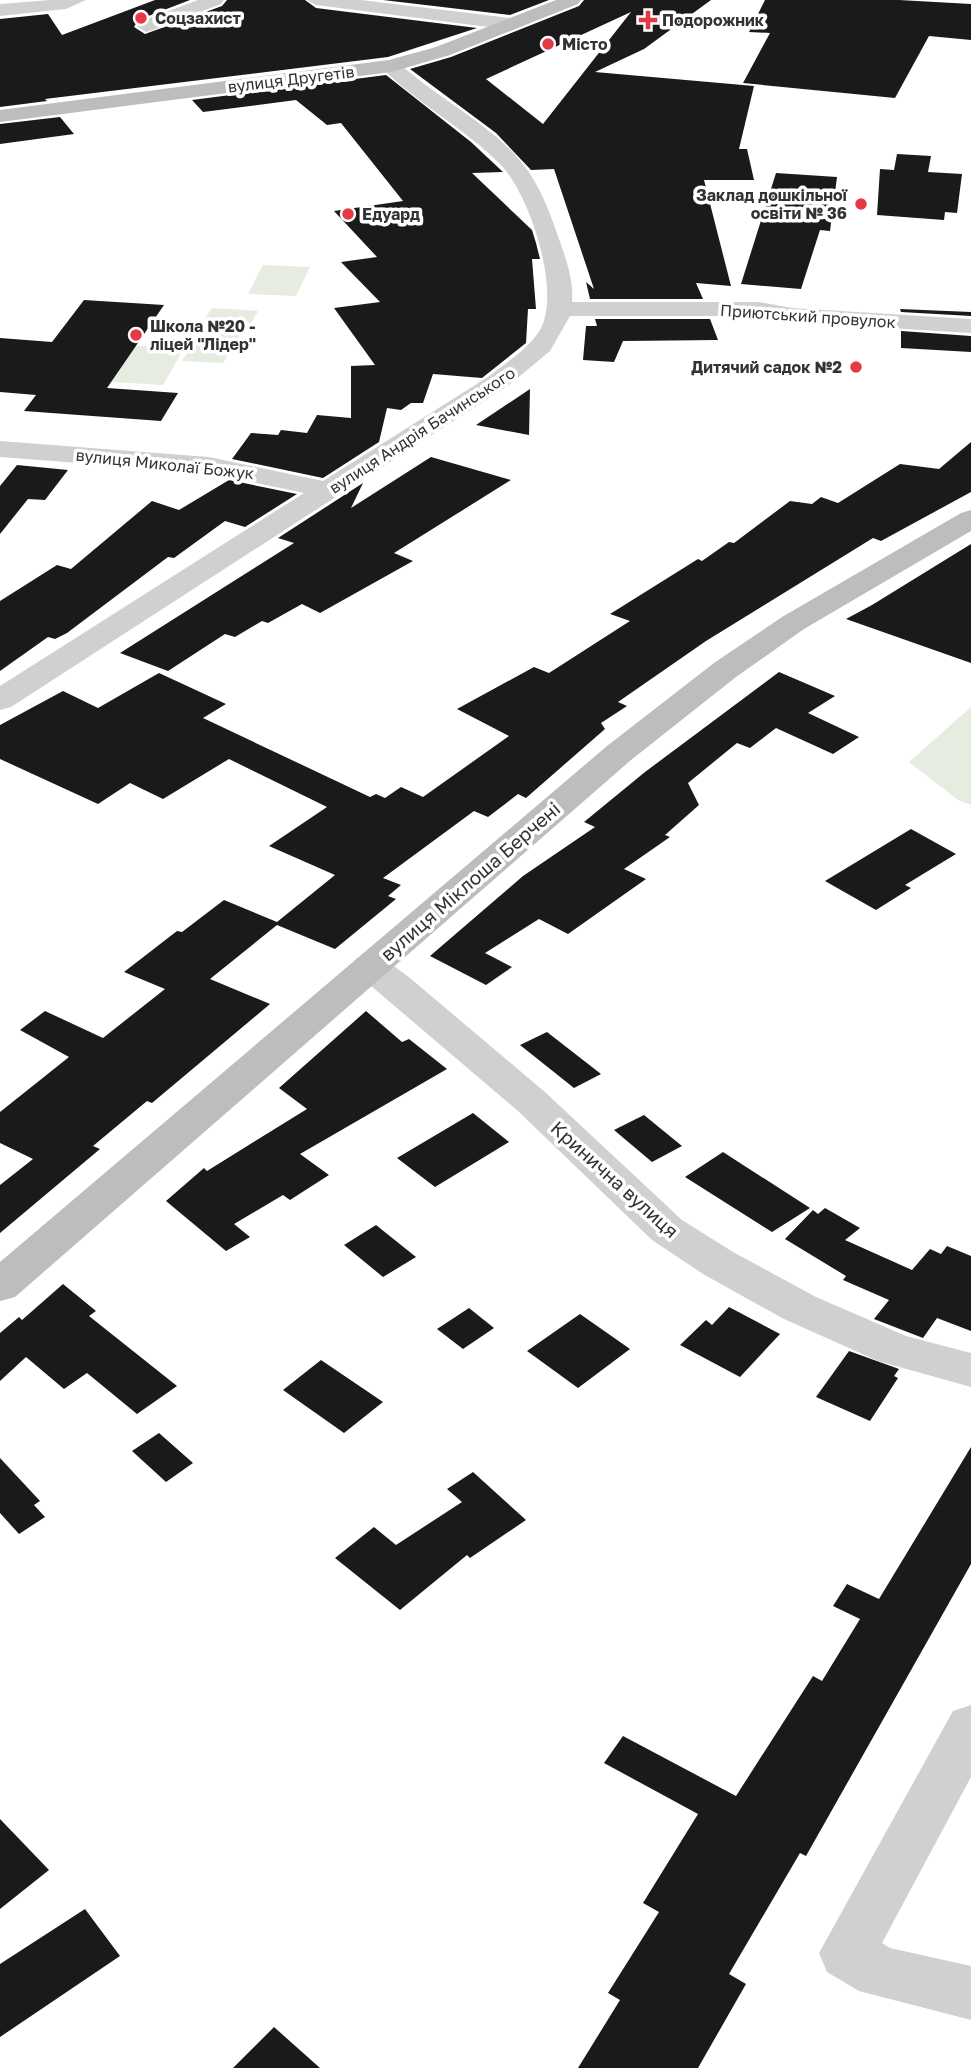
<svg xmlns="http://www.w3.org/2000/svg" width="971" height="2068" font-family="'Golos Text',sans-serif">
<rect width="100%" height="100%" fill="#fff"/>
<path fill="#e6ecdf" d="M263 265 310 267 296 296 248 294Z
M212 308 258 311 251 323 204 320Z
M204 326 243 329 223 363 182 361Z
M100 344 184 348 163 385 77 380Z
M971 707V805L958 800 909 762Z"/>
<path fill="#1a1a1a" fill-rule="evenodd" d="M155 0H190L138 20 134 27 145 34 222 6 227 0H305L316 8 477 28 388 57 45 99 47 101 0 107V19L48 14 62 35Z
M383 0H549L510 15Z
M584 0H711L644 49 595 72 754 86 739 149H747L754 180H704L731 286 696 283 703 299H590L586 282 594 289 554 169 531 170 496 133 410 69 451 57 579 6ZM631 12 543 124 486 79Z
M765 0H899L971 4V40L929 36 895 98 743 83 770 33 749 32Z
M386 75 471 142 503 172 472 173 532 230 536 243 540 259H532L536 309H528L526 343 482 378 433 374 423 403H411L401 410 387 408 379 442 323 478 232 459 251 433 278 435 281 430 307 433 317 415 351 418V366L375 365 334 308 380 302 341 262 377 257 334 211 403 201 341 123 327 125 296 100 203 112 192 100Z
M60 117 74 134 0 144V124Z
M897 154 931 156 928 172 962 174 957 213 945 212 944 220 877 215 880 169 894 170Z
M776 173 837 177 830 231 820 230 801 289 741 284Z
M84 300 164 305 107 388 178 393 161 421 24 411 36 395 0 392V338L52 342Z
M900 309 971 312V316L901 312Z
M595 319H710L718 340 623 341 614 362 583 360 586 326H597Z
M901 331 971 336V352L901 348Z
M530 389 529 435 476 425Z
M971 442V492L881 541 873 538 706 641 618 702 627 706 601 723 605 729 526 798 518 794 488 817 474 811 383 878 401 885 388 896 396 899 335 949 277 925 210 979 270 1004 152 1103 147 1101 93 1146 100 1149 0 1233V1185L33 1159 0 1143V1112L69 1057 20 1030 45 1011 103 1038 165 989 124 972 177 931 182 932 224 900 277 922 335 875 269 846 327 807 229 759 163 799 130 783 98 804 0 759V725L63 691 98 708 159 673 226 704 203 718 370 797 376 794 385 798 401 787 423 797 509 736 457 709 534 667 549 673 630 621 610 614 698 559 702 561 729 542 734 543 790 501 812 504 821 497 838 503 900 464 939 469Z
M431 457 511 480 394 553 413 561 320 613 302 604 268 623 262 621 235 637 225 634 168 671 120 653 294 543 278 538 363 483 351 508Z
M17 465 68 470 45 500 28 499 0 534V486Z
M229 480 297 494 245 527 225 521 174 558 168 557 67 633 55 639 48 637 0 671V601L57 565 71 569 152 501 179 510Z
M971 544V663L846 619 872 605Z
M779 672 835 696 808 713 859 737 833 754 776 728 750 748 737 743 688 783 699 805 665 835 670 837 624 869 646 879 568 934 539 919 485 953 512 967 486 985 430 956 523 876 595 827 584 822 645 772Z
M911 829 956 854 905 885 911 888 876 910 825 881Z
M366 1011 402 1042 409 1039 447 1069 300 1154 329 1175 290 1200 283 1195 234 1224 250 1237 226 1251 166 1201 204 1168 207 1171 307 1109 279 1088Z
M547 1032 601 1074 574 1088 520 1045Z
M473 1113 509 1142 435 1187 397 1158Z
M644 1115 682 1146 652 1162 614 1130Z
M723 1152 810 1208 772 1232 685 1177Z
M825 1208 860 1228 845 1240 912 1270 930 1249 941 1254 947 1246 971 1256V1331L937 1318 923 1338 874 1319 889 1300 843 1280 846 1276 785 1239 813 1210 818 1214Z
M376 1225 416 1257 383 1277 344 1245Z
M63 1284 96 1311 89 1316 177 1386 137 1414 87 1373 64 1389 26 1357 0 1381V1333L19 1317 22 1320Z
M729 1307 780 1334 740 1377 680 1345 706 1320 712 1325Z
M469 1308 494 1328 463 1349 437 1329Z
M580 1314 630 1349 578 1388 527 1351Z
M849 1351 899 1369 894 1376 898 1378 870 1421 816 1397Z
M321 1360 383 1402 344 1433 283 1390Z
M159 1433 193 1463 166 1482 132 1451Z
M971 1447V1564L806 1856 800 1853 729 1974 746 1984 698 2068H578L620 2000 608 1993 659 1912 643 1903 698 1814 604 1763 623 1736 736 1796 813 1676 822 1681 860 1619 833 1606 847 1584 879 1599Z
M0 1458 40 1501 34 1505 45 1517 19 1534 0 1513Z
M473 1472 526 1520 470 1558 467 1555 400 1610 335 1558 374 1527 396 1545 462 1502 447 1489Z
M0 1819 49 1870 0 1909Z
M85 1909 120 1956 0 2037V1964Z
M274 2027 320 2068H233Z"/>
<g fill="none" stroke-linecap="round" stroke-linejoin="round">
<path fill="#d0d0d0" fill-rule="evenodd" d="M50 0H86L66 9 0 16V4Z
M198 0H224L221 4 153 30 146 32 137 26 139 22Z
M307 0H361L511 18 520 24 511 30 316 5Z
M391 60 398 62C436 98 489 122 522 163 540 185 550 213 559 239 566 259 574 281 572 302H759L792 308 971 319V333L792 322 759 316H570L550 351 509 385 11 707 0 710V686L304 493 209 473 0 457V441L209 457 323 481 491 375C508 361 531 347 541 328 561 289 529 193 500 164 465 129 420 105 384 70L381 66 384 62Z
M370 955 383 958 410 978 546 1093 682 1220 733 1252 816 1297 906 1336 971 1353V1387L878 1361 784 1319 703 1274 652 1240 518 1111 357 974 351 966 357 958Z
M971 1705V1777L882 1943 890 1948 971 1966V2020L859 1991 827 1972 819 1953 953 1711Z"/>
<path fill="#bdbdbd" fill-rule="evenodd" d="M556 0H581L578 4 450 55 391 72 0 122V110L389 60 436 47Z
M971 510V531L804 629 736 677 631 760 15 1297 0 1301V1262L607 746 714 663 782 617 961 513Z"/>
</g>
<g fill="#e63946" stroke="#fff" stroke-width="2.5">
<circle cx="141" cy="18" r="7"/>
<path d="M644.5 9.5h7v7h7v7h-7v7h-7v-7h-7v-7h7z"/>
<circle cx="548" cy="44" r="7"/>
<circle cx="861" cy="204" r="7"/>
<circle cx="348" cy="214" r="7"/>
<circle cx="136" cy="335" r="7"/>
<circle cx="856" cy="367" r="7"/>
</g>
<g text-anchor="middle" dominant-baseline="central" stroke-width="7" stroke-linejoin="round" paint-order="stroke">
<g font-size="16" font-weight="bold" fill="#333" stroke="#fff" text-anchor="start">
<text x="155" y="18">Соцзахист</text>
<text x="662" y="20">Подорожник</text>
<text x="562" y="44">Місто</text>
<text x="847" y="195" text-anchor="end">Заклад дошкільної<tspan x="847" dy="18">освіти № 36</tspan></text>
<text x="362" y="214">Едуард</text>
<text x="150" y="326">Школа №20 -<tspan x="150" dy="18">ліцей "Лідер"</tspan></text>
<text x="842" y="367" text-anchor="end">Дитячий садок №2</text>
</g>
<g font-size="16" fill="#333" stroke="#fff">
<text transform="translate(291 79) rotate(-7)">вулиця Другетів</text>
<text transform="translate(808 316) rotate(4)">Приютський провулок</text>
<text transform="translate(422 430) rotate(-33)">вулиця Андрія Бачинського</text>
<text transform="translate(165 464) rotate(6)">вулиця Миколаї Божук</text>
</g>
<g font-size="19" fill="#333" stroke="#fff">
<text transform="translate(470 881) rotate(-41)">вулиця Міклоша Берчені</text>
<text transform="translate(615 1179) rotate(42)">Кринична вулиця</text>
</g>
</g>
</svg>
